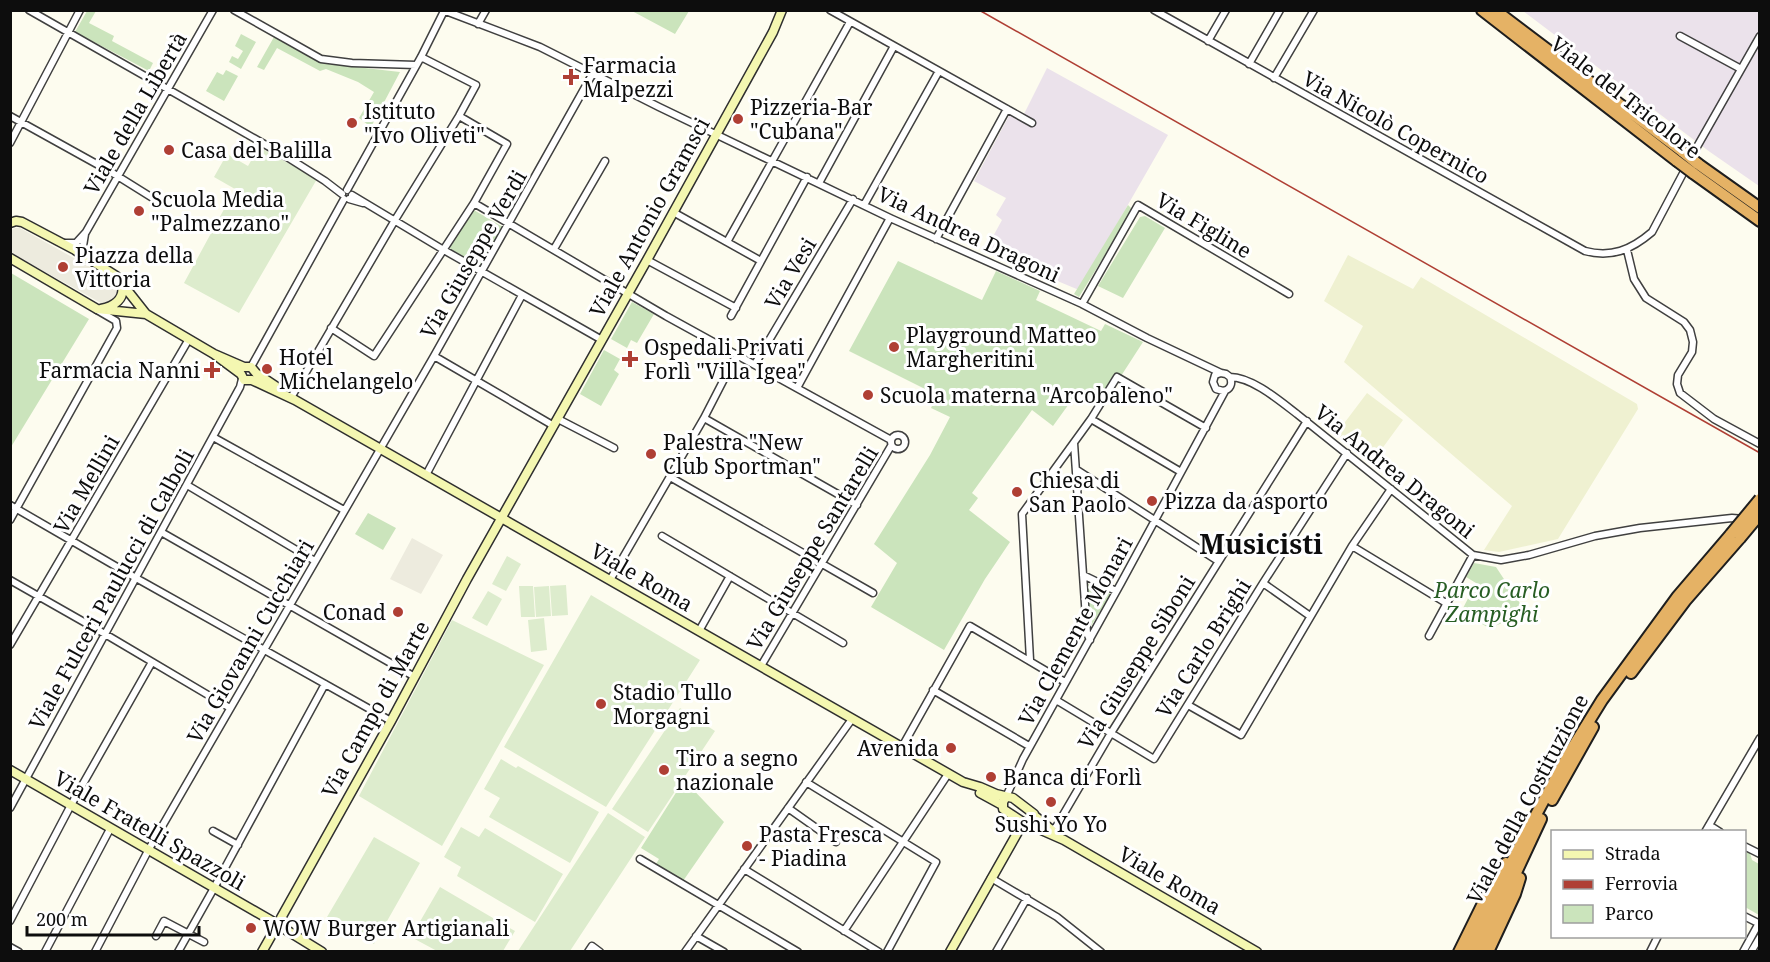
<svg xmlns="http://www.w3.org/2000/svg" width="1770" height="962" font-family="'Noto Serif',serif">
<rect width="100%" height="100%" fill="#fdfcef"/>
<path fill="#ebe2eb" d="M1523 11H1759V186L1710 152Z
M1047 68 1168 135 1079 290 985 251 1002 220 996 215 1006 198 974 181 1010 114 1021 120Z"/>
<path fill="#eff1d1" d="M1348 255 1413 289 1421 277 1637 404 1638 409 1558 539 1499 552 1484 550 1512 506 1344 362 1363 326 1324 301Z
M1367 393 1403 420 1373 461 1336 434Z"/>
<path fill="#cbe4bc" d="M87 11H96L89 23 114 36 112 41 153 63 149 71 75 32Z
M632 11H689L675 34Z
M241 34 256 42 241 69 229 62 232 56 238 59 243 51 235 46Z
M274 37 321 63 400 72 371 127 359 118 374 92 358 82 326 69 320 71 277 48 264 70 257 67Z
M226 70 238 76 224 101 206 91 217 72 223 75Z
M1128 205 1132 209V211L1079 297 1074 294Z
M472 209 503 227 480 266 449 248Z
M1145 216 1165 228 1123 298 1098 286 1140 217Z
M898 261 982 300 996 271 1040 291 1036 300 1040 302 1101 331 1105 324 1143 342 1121 376 1115 374 1097 402 1079 390 1053 426 1032 410 972 493 978 498 969 510 1010 542 985 579 944 650 871 607 897 563 874 544 930 455 950 417 931 408 937 395 849 351Z
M11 273 89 319 11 447Z
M632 302 654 314 637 343 631 340 627 348 611 339Z
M604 350 620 359 614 370 619 374 601 406 580 394Z
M368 513 396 528 383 550 355 534Z
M1474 563 1496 567 1527 614 1489 628 1461 612 1476 583 1466 577Z
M1086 583 1111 594 1091 626Z
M684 780 724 822 683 881 656 864 659 859 641 848Z
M1745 851 1750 853 1752 860 1759 864V915L1745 907Z"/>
<path fill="#ddeccd" d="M259 147 317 179 239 313 184 283 235 189 214 177 227 154 248 166Z
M507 556 521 564 506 591 492 584Z
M566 585 568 615 552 616 550 586Z
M519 586H533L535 617H521Z
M549 586 551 616 536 617 534 587Z
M488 591 502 599 487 626 472 618Z
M591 595 700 660 606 807 504 747Z
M544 618 547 650 531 652 528 620Z
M452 620 544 665 442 846 359 796Z
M680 708 715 731 648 832 612 809Z
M501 759 516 768 518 766 599 812 570 863 489 817 500 798 484 789Z
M608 813 645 837 570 951H518Z
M461 827 479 837 485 828 563 874 535 922 457 876 461 867 444 857Z
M374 837 420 863 374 944 327 917Z
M440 887 515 931 503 951H437L411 937Z"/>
<path fill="#edebde" d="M15 228H20L115 281 118 285 119 295 109 304 101 303 11 253V230Z
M412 538 443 555 421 594 390 579Z"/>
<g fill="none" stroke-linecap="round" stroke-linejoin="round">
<g stroke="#404040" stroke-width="9">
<path id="street" d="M29 10 287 157 325 181 342 194
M234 10 321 59 352 63 416 65
M443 10 540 47 659 107 890 218 1082 304 1147 338 1221 373 1226 374 1230 377C1233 384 1230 390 1223 391L1216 389 1213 382 1215 375 1221 373
M830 10 1032 123
M1154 10 1585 251C1611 258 1631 250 1652 232L1698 145 1760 36
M478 24 486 10
M1680 36 1741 69
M1208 41 1226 10
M1249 64 1280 10
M1274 78 1314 10
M10 116 111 172 159 202
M10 143 80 10
M819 183 894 46
M347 190 421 57 444 11
M352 195 442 249 602 340
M349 199 363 203
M474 203 666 316 891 440
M864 205 939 71
M673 212 761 261
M85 234 83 246 86 256
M936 239 1007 109
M727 242 850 22
M65 243H76L86 232 213 10
M554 249 605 161
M1627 250 1634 279 1646 298 1684 322 1690 330 1693 342 1692 352 1678 375 1677 384 1680 393 1714 419 1760 444
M647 260 736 308
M1082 304 1138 205 1289 294
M731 316 807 177
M331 328 374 356 474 203 507 144 459 116
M434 356 554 426
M755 364 853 199
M251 367 344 199
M1230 377C1252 377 1280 401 1297 414L1473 555 1501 560 1529 555 1595 536 1640 528 1732 518 1744 519
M797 388 890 218
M292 396 395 220 459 116 476 85 421 57
M704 418 857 505
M558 419 614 448
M1091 419 1181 472
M891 442a7 7 0 1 1 14 0a7 7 0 1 1-14 0Z
M213 437 344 510
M1074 443 1087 633 1090 640
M1077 470 1218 561
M426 475 522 295
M670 477 873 593
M187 485 315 561
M10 505 136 578 391 721
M10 520 117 328 116 321 97 310
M161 532 415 677
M662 536 843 643
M1352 546 1446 603
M1083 575 1116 591
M10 580 105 634 230 708
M610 580 704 418 737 354
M1263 583 1310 616
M699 631 730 576
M1429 636 1473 555
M10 645 189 339
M1030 660 1022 514 1091 419 1117 377 1206 428
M761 666 891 446
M933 690 1029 746
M1056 700 1154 759 1263 583 1347 453
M1188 705 1241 735 1352 546 1391 489
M902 747 970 626 1065 682
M806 782 936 862 887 952
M1006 797 1023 759 1121 583 1225 391
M10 808 240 387 242 379
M788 808 836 842
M1709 825 1720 832
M1051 830 1056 827 1111 733 1307 421
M213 831 238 845
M1705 832 1760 738
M1744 846 1760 854
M640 859 798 952
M744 869 879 952
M991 878 1057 917 1101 952
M1744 916 1760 924
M10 921 71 805 152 662
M844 931 948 774
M156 936 164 921 204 942
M696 936 724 952
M10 947 19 952
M45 952 110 829
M95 952 149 849 434 356 593 73
M178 952 214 888 325 684
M588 952 592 946 600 952
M685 952 852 719
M996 952 1027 898
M1650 952 1658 936
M1743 952 1759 923
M1751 952 1760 937"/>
</g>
<g stroke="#2f2f2f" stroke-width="11">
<path id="secondary" d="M10 223 16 221 22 222 75 250 116 276 146 314 214 354 244 367H251L256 373 280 389
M10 258 97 309 146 314
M101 309C115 306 125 299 122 284
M214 354 241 374 244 380H252L295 400 963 782 980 787 996 794 1013 798 1034 814 1035 820 1030 825
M10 770 272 921
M980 793 1002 805
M1006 797 1003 802V809L1026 824 1030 825 1064 840 1257 952
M1035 816 1054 832
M281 918 391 721 467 579 647 260 773 32 782 10
M283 928 322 952
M262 952 275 929
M950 952 1019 830 1026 824"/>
</g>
<g stroke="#1e1e1e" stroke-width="14">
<path id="highway" d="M1482 10 1677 161
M1495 10 1683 152
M1698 164 1760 208
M1693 173 1760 221
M1631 673 1685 601 1740 538
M1552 800 1593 727
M1459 952 1497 875 1506 863
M1468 952 1523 839 1568 755 1602 700 1678 596 1731 534
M1479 952 1541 819
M1488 952 1515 894 1520 878"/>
</g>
<use href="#street" stroke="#fff" stroke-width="6"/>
<use href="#secondary" stroke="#f4f7b1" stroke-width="8"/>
<use href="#highway" stroke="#e5b265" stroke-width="10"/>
<path stroke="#af3f34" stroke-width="1.5" d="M979 10 1760 453"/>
<g stroke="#1e1e1e" stroke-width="14" stroke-linecap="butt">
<path id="highway-bridge" d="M1683 152 1698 164
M1677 161 1693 173
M1731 534 1760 499
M1740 538 1760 514"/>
</g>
<use href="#highway-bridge" stroke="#e5b265" stroke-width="10"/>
</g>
<g fill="#af3f34" stroke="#fff" stroke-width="2">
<path d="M568 68h6v6h6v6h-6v6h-6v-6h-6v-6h6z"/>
<circle cx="738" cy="119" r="6"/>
<circle cx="352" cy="123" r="6"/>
<circle cx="169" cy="150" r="6"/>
<circle cx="139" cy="211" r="6"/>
<circle cx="63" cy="267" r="6"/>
<circle cx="894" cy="347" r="6"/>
<path d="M627 350h6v6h6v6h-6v6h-6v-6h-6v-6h6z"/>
<circle cx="267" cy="369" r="6"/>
<path d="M209 361h6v6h6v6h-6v6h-6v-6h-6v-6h6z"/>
<circle cx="868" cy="395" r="6"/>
<circle cx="651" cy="454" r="6"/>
<circle cx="1017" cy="492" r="6"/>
<circle cx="1152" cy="501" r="6"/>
<circle cx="398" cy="612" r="6"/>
<circle cx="601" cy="704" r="6"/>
<circle cx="951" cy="748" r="6"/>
<circle cx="664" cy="770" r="6"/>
<circle cx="991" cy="777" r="6"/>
<circle cx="1051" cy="802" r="6"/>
<circle cx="747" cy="846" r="6"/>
<circle cx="251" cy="928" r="6"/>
</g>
<g text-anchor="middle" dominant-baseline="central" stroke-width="6" stroke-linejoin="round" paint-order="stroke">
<g font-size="21" fill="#0d0d0d" stroke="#fff" text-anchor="start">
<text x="583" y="65">Farmacia<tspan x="583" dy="24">Malpezzi</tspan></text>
<text x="750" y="107">Pizzeria-Bar<tspan x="750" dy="24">"Cubana"</tspan></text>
<text x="364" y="111">Istituto<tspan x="364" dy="24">"Ivo Oliveti"</tspan></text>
<text x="181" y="150">Casa del Balilla</text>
<text x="151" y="199">Scuola Media<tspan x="151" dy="24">"Palmezzano"</tspan></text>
<text x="75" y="255">Piazza della<tspan x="75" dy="24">Vittoria</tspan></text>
<text x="906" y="335">Playground Matteo<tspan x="906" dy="24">Margheritini</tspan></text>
<text x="644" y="347">Ospedali Privati<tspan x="644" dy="24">Forlì "Villa Igea"</tspan></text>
<text x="279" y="357">Hotel<tspan x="279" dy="24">Michelangelo</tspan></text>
<text x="200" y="370" text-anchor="end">Farmacia Nanni</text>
<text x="880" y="395">Scuola materna "Arcobaleno"</text>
<text x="663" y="442">Palestra "New<tspan x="663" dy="24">Club Sportman"</tspan></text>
<text x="1029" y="480">Chiesa di<tspan x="1029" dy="24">San Paolo</tspan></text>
<text x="1164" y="501">Pizza da asporto</text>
<text x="386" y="612" text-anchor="end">Conad</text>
<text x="613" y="692">Stadio Tullo<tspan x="613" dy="24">Morgagni</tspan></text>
<text x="939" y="748" text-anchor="end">Avenida</text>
<text x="676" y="758">Tiro a segno<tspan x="676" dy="24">nazionale</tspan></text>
<text x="1003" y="777">Banca di Forlì</text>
<text x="1051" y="824" text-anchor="middle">Sushi Yo Yo</text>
<text x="759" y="834">Pasta Fresca<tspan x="759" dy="24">- Piadina</tspan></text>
<text x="263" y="928">WOW Burger Artigianali</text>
</g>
<g font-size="21" fill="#0d0d0d" stroke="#fff">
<text transform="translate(1626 97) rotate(38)">Viale del Tricolore</text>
<text transform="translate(135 113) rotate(-60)">Viale della Libertà</text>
<text transform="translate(1396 127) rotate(29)">Via Nicolò Copernico</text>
<text transform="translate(649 217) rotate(-61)">Viale Antonio Gramsci</text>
<text transform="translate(1204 225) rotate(31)">Via Figline</text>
<text transform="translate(969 234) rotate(25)">Via Andrea Dragoni</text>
<text transform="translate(473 254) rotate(-60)">Via Giuseppe Verdi</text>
<text transform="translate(790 273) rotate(-59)">Via Vesi</text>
<text transform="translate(1395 471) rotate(39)">Via Andrea Dragoni</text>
<text transform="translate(86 484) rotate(-60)">Via Mellini</text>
<text transform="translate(812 548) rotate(-59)">Via Giuseppe Santarelli</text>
<text transform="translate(642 577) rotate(30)">Viale Roma</text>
<text transform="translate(111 589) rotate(-61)">Viale Fulceri Paulucci di Calboli</text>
<text transform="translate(1075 631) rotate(-61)">Via Clemente Monari</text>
<text transform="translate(250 641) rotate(-60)">Via Giovanni Cucchiari</text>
<text transform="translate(1203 648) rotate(-58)">Via Carlo Brighi</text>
<text transform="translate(1136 662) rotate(-58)">Via Giuseppe Siboni</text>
<text transform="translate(375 709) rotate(-61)">Via Campo di Marte</text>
<text transform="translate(1527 799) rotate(-62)">Viale della Costituzione</text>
<text transform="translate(150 830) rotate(30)">Viale Fratelli Spazzoli</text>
<text transform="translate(1170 880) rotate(30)">Viale Roma</text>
</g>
<g font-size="21" font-style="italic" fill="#285e24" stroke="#fff">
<text x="1492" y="590">Parco Carlo<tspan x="1492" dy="24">Zampighi</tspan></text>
</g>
<g font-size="27" font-weight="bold" fill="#0d0d0d" stroke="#fff">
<text x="1261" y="543">Musicisti</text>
</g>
</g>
<rect width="1770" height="962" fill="none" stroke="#0d0d0d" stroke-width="24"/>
<rect x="1551" y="830" width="195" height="108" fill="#ffffff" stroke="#9e9e9e" stroke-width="1.5"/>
<rect x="1563" y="850" width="30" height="9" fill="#f4f7b1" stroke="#9e9e9e" stroke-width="1.5"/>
<text x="1605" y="860" font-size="18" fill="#0d0d0d">Strada</text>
<rect x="1563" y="880" width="30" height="9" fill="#af3f34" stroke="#9e9e9e" stroke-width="1.5"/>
<text x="1605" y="890" font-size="18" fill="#0d0d0d">Ferrovia</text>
<rect x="1563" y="905" width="30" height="18" fill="#cbe4bc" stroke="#9e9e9e" stroke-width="1.5"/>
<text x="1605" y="920" font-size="18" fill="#0d0d0d">Parco</text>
<path d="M27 926v9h172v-9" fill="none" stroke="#0d0d0d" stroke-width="3"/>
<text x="36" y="926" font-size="18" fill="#0d0d0d" stroke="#ffffff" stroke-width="4.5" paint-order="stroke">200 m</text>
</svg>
